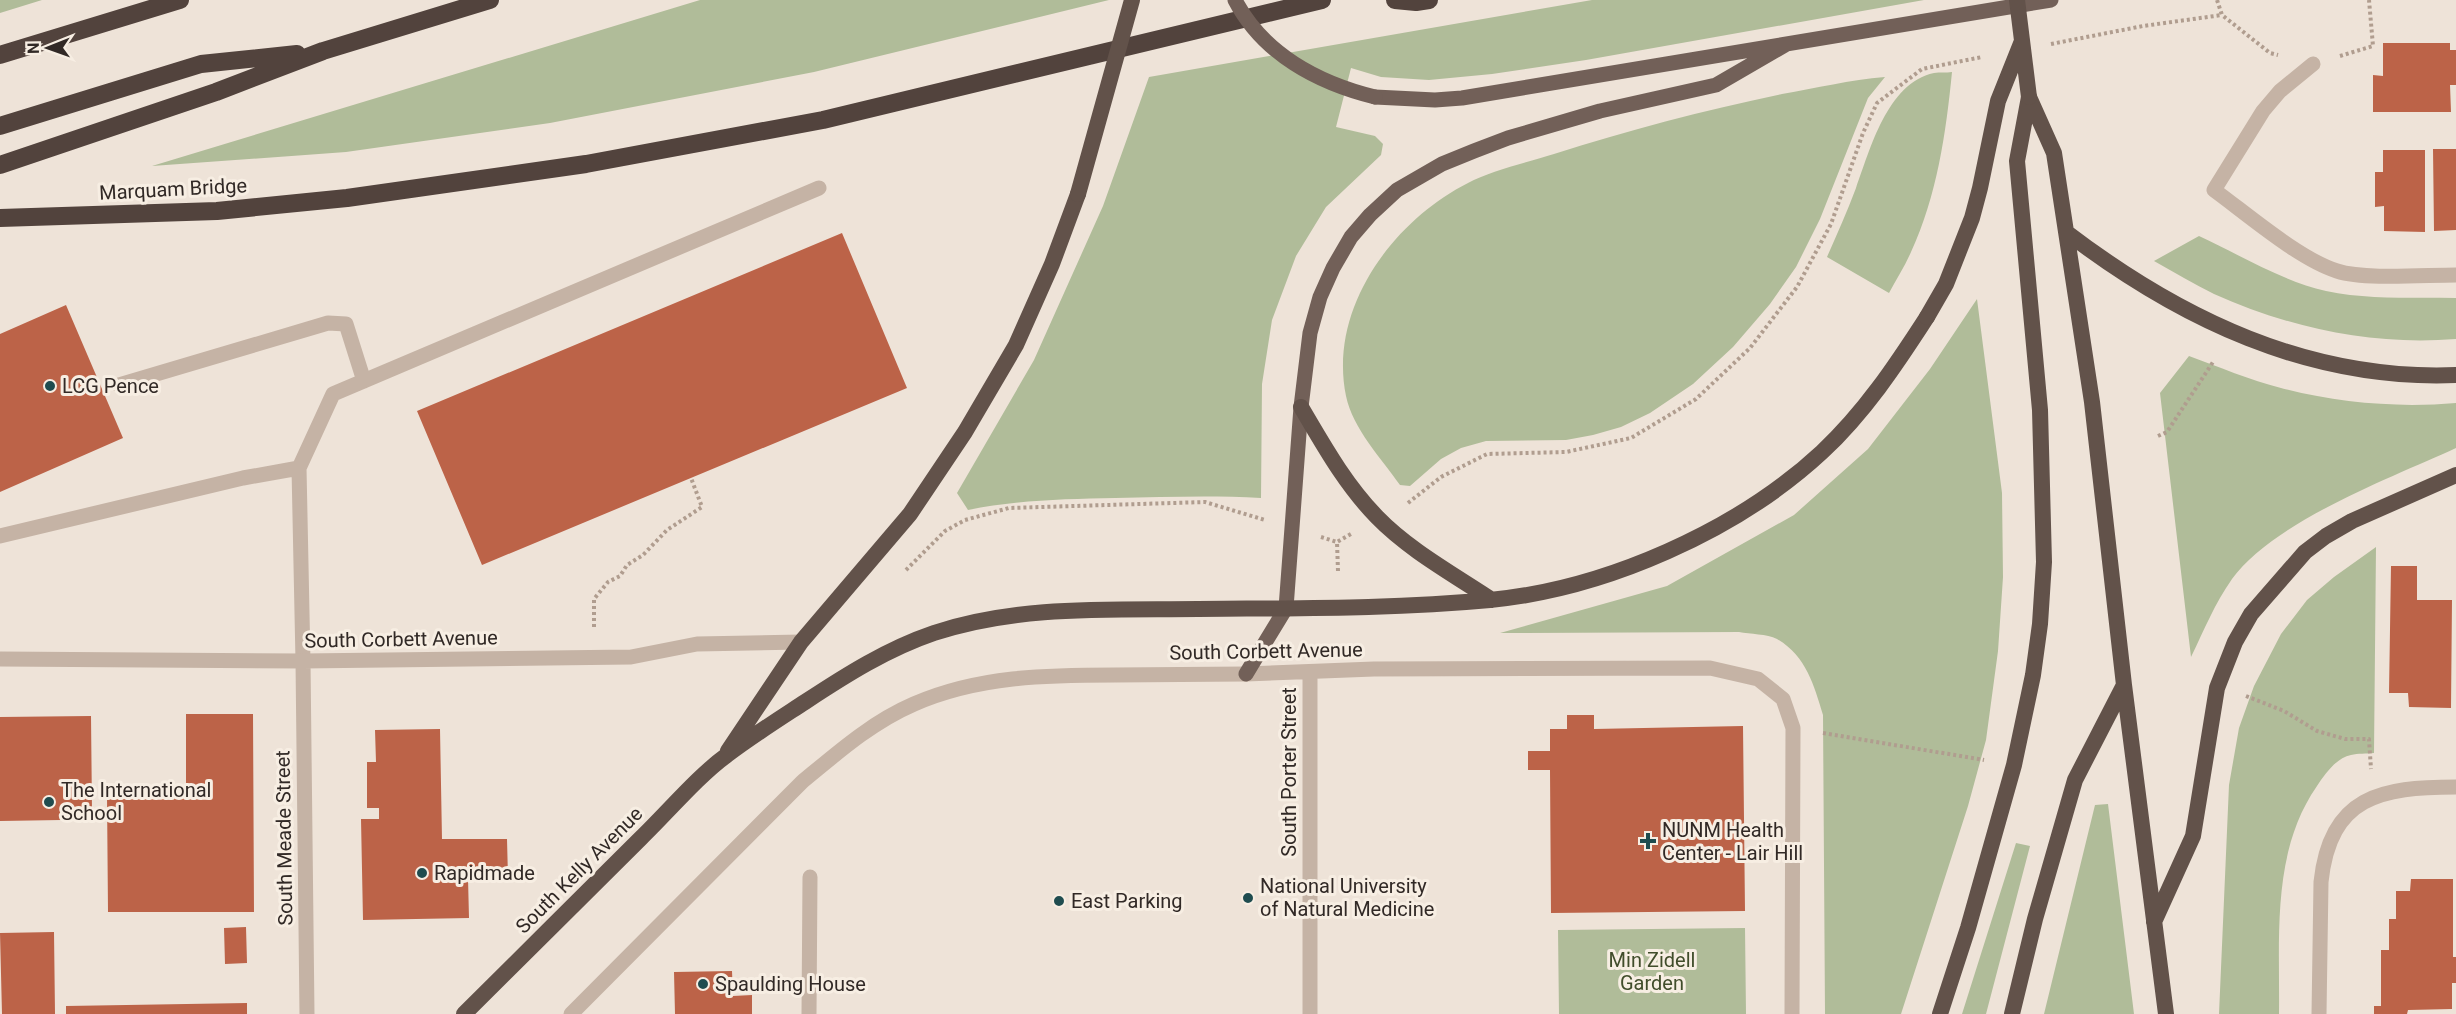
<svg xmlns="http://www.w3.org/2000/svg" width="2456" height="1014" font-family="Roboto,sans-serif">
<rect width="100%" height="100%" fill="#eee3d8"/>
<path fill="#b0bc99" d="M0 0H42L0 13Z
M700 0H1109L814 72 550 123 346 152 152 166Z
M1592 0H1924L1586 60 1492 74 1429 80 1381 77 1351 68 1336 127 1375 136 1383 144 1381 155 1326 207 1296 256 1272 320 1262 384 1261 498C1212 495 1164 497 1115 498 1065 499 1017 500 968 510L957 493 1034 360 1103 206 1149 77Z
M1952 72C1946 133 1937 196 1911 252 1905 266 1896 280 1889 293L1827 257C1837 234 1847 212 1856 188 1870 150 1887 83 1934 73 1940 72 1946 73 1952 72Z
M1885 77 1868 98 1820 219 1796 267 1770 304 1733 347 1693 384 1650 413 1621 427 1593 435 1566 440 1486 441 1461 448 1441 459 1410 486 1400 485C1381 458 1353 429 1346 396 1328 308 1393 221 1468 183 1490 171 1529 162 1554 154 1629 130 1705 110 1782 94 1816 88 1850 80 1885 77Z
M2199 236C2240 255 2282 281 2326 291 2368 300 2413 297 2456 298V339C2373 346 2290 328 2214 294 2194 284 2174 272 2154 261Z
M1977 299 2002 493 2003 577 1998 651 1986 740 1968 806 1901 1014H1825L1823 715C1814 685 1806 656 1777 639 1767 634 1750 634 1739 632L1500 633 1667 586 1794 515 1868 449 1930 369Z
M2189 356C2219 367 2250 380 2281 388 2338 403 2398 408 2456 403V448C2391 478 2274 521 2232 579 2215 603 2204 630 2191 657L2160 393Z
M2376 547 2374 753C2366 754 2358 753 2351 755 2336 758 2325 774 2317 786 2271 852 2280 937 2279 1014H2219L2229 785 2239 728 2254 686 2281 634 2307 600 2334 577Z
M2108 804 2134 1014H2044L2095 805Z
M2016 843 2030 846 1986 1014H1962Z
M1745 928 1746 1014H1559L1558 930Z"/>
<path fill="#bc6348" d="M2383 43H2450V50H2456V85H2450L2451 112H2373V75L2383 76Z
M2433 149H2456V230L2434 231Z
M2383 150H2425V232L2384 231V206L2375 207V172H2383Z
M842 233 907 388 482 565 417 411Z
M66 305 123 438 0 492V334Z
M2391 566H2417V600H2452L2451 708 2409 707 2408 693H2389Z
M186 714H253L254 912H108L107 796 186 795Z
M1567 715H1594V729L1743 726 1745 911 1551 913 1550 770H1528V751H1550V729H1567Z
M91 716 92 811 60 812 61 820 0 821V717Z
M440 729 442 839H507L508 878H468L469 918 363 920 361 819H379V808H367V762H376L375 730Z
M2411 879H2453V957H2456V983H2452V1009L2408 1010 2407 1014H2374V1006H2381V950H2389V919H2396V891H2410Z
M246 927 247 963 225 964 224 928Z
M54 932 55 1014H2L0 933Z
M732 971 733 996 752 995V1014H675L674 972Z
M247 1003V1014H66V1006Z"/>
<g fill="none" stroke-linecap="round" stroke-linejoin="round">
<path stroke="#b09d8f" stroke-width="4" stroke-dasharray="3 3" stroke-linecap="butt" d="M2217 0 2222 15 2270 53 2278 55
M2051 44 2143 26 2222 15
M2340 56 2373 46 2369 0
M2158 436 2167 432 2213 362
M1408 503 1441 477 1487 454 1566 452 1631 438 1696 399 1750 348 1797 287 1831 224 1863 133 1877 103 1922 69 1982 57
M1321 537 1337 542
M906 570 945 531 965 520 1009 508 1205 502 1265 520
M1338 571 1337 542 1351 534
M594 627V599L608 582 620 576 627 565 643 555 667 530 702 507 691 478
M2246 696 2284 711 2317 731 2345 739H2369L2371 769
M1823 733 1984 760"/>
<path stroke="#c5b3a5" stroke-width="15" d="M119 385 328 323 346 324 364 381
M299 468 333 394 819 188
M0 536 243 478 299 468 303 661"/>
<path stroke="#c5b3a5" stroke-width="15" d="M2313 64 2280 91 2263 111 2214 190C2247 214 2299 259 2337 271 2365 280 2424 275 2456 275
M0 659 303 661 631 657 697 644 801 642
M303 661 307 1014
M1310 673V1014
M1246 674 1374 669 1710 668 1758 679 1783 699 1793 728 1792 1014
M809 1014 810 877"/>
<path stroke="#c5b3a5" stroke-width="15" d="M571 1014 802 782C837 753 872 722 914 704 978 676 1046 675 1115 675 1158 675 1202 674 1246 674
M2319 1014 2321 882C2330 796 2381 787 2456 787"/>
<path stroke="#726058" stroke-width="15" d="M1375 97 1435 100 1462 98 2051 0
M1246 674 1286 608 1301 407 1310 333 1320 297 1333 268 1351 237 1370 215 1397 190 1442 164 1474 151 1508 138 1600 111 1716 85 1785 45"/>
<path stroke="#62524a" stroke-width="16" d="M2029 97 2054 153 2092 402 2124 685 2166 1014
M2066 232C2180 319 2309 381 2456 375
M1301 407C1324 446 1345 484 1377 517 1409 550 1453 574 1492 600
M728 751 801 642 910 514 965 432 1016 345 1052 264 1078 194
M2154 922 2193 836 2217 688 2235 642 2251 614 2305 552 2326 536 2352 521 2456 475
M464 1014C523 955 582 897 641 838 667 813 698 776 727 755 752 736 779 719 805 702 846 675 887 649 934 633 1018 605 1110 610 1198 609 1295 608 1393 609 1490 600 1605 589 1737 531 1822 452 1864 413 1896 365 1927 317
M1940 1014 1968 928 2014 765 2033 675 2040 624 2044 562 2040 410 2017 161 2029 97
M2012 1014 2035 919 2075 780 2124 685"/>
<path stroke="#52433d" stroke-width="18" d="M1395 0 1416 2 1429 0
M0 55 180 0
M0 126 201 64 297 54
M0 165 216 92 323 51 490 0
M0 218 217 211 347 198 586 164 823 120 1322 0"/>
<path stroke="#726058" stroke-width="15" d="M1235 0C1263 54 1318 83 1375 97"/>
<path stroke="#62524a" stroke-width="16" d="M2017 0 2029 97
M1078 194 1132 0
M1927 317 1946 284 1972 218 1980 188 1998 101 2022 41"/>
</g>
<g fill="#1f4c4f" stroke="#f7eee3" stroke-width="2">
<circle cx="50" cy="386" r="6"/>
<circle cx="49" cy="802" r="6"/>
<path d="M1645 832h6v6h6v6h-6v6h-6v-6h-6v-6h6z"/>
<circle cx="422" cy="873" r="6"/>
<circle cx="1248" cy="898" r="6"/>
<circle cx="1059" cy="901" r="6"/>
<circle cx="703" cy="984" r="6"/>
</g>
<g text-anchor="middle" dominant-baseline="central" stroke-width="6" stroke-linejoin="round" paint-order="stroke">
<g font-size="20" fill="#312926" stroke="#f7eee3">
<text transform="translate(173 189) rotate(-3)">Marquam Bridge</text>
<text transform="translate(401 639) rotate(-1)">South Corbett Avenue</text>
<text transform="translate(1266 651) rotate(-1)">South Corbett Avenue</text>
<text transform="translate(1289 772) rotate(-90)">South Porter Street</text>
<text transform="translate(284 838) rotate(-91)">South Meade Street</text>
<text transform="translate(579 870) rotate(-45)">South Kelly Avenue</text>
</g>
<g font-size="20" fill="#312926" stroke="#f7eee3" text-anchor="start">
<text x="62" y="386">LCG Pence</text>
<text x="61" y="790">The International<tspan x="61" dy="23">School</tspan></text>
<text x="1662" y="830">NUNM Health<tspan x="1662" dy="23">Center - Lair Hill</tspan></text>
<text x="434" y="873">Rapidmade</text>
<text x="1260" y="886">National University<tspan x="1260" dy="23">of Natural Medicine</tspan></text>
<text x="1071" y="901">East Parking</text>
<text x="715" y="984">Spaulding House</text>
</g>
<g font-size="20" fill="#414d2b" stroke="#f7eee3">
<text x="1652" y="960">Min Zidell<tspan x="1652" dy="23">Garden</tspan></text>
</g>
</g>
<g transform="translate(48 48) rotate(269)" stroke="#f7eee3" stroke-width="4.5" paint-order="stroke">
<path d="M0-4.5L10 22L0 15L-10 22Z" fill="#312926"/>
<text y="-9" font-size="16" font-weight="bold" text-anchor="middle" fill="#312926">N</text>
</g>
</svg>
